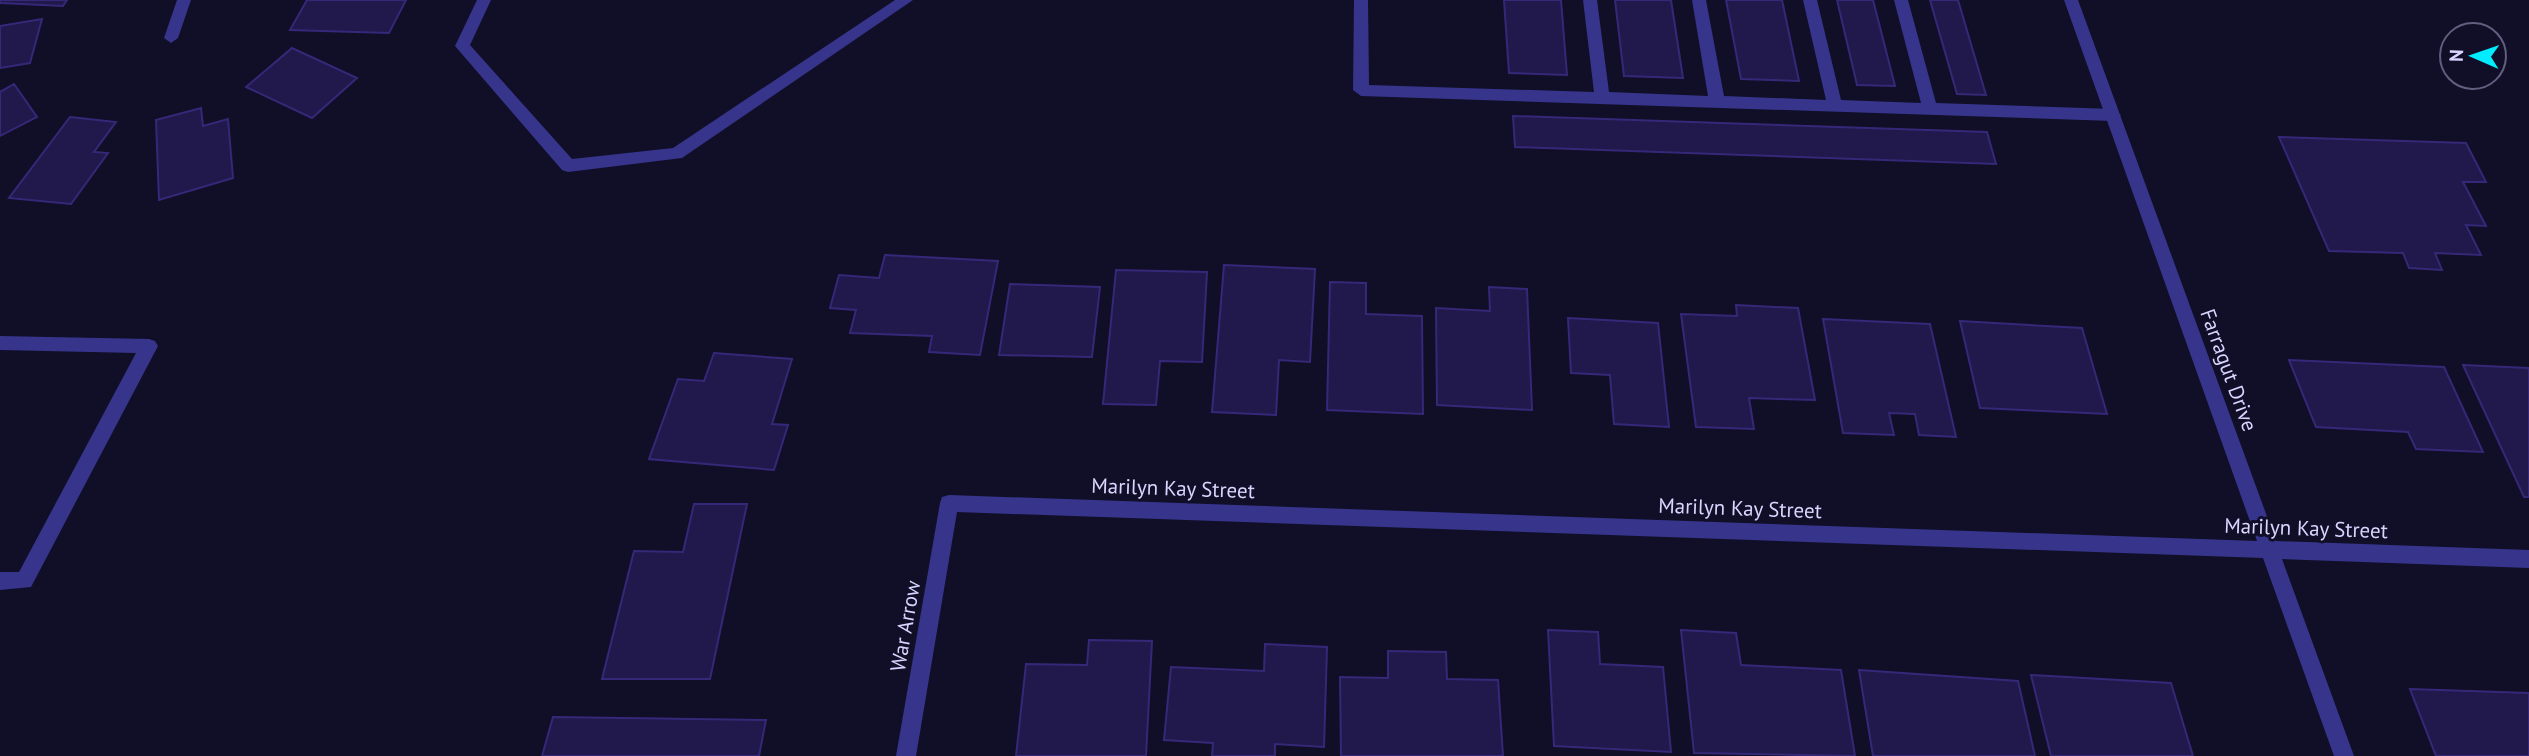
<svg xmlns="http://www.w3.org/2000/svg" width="2529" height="756" font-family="'PT Sans',sans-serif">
<rect width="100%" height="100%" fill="#110e28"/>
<path fill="#21184b" stroke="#362878" stroke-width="2" d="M0 0H67L63 6 0 3Z
M307 0H406L389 33 290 30Z
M1504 0H1561L1567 75 1509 73Z
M1615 0H1671L1683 78 1624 76Z
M1726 0H1782L1799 81 1741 79Z
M1837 0H1873L1895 86 1857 85Z
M1930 0H1958L1986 95 1957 94Z
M42 19 30 63 0 68V26Z
M292 48 357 78 312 118 246 87Z
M14 84 37 117 0 136V92Z
M201 108 203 126 228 119 233 178 159 200 156 120Z
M1513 116 1987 132 1996 164 1515 147Z
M70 117 116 122 94 152 108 153 71 204 9 198Z
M2279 137 2466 143 2486 182H2463L2486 226 2466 225 2481 255 2435 253 2442 270 2409 268 2403 253 2329 251Z
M885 255 998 261 980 355 929 352 932 336 850 333 856 310 830 308 839 275 879 278Z
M1224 265 1315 269 1310 362 1279 360 1276 415 1212 412Z
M1116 270 1207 272 1202 362 1160 361 1156 405 1103 404Z
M1330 282 1366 283V314L1422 316 1423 414 1327 410Z
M1010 284 1100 287 1092 357 999 355Z
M1489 287 1527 289 1532 410 1437 405 1436 308 1490 311Z
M1736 305 1798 308 1815 400 1749 398 1754 429 1696 427 1681 314 1737 316Z
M1568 318 1658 323 1669 427 1614 424 1610 375 1571 373Z
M1823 319 1930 324 1956 437 1919 435 1915 414 1889 413 1894 435 1843 433Z
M1960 321 2082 328 2107 414 1980 408Z
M714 353 792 359 772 424 788 425 774 470 649 459 678 379 704 381Z
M2289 360 2444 367 2483 452 2416 449 2408 432 2316 427Z
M2463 365 2529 368V497H2524Z
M694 504H747L710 679H602L634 551 683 552Z
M1548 630 1598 632 1600 664 1663 667 1671 752 1554 746Z
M1681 630 1736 633 1741 665 1841 670 1855 756 1694 753Z
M1089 640 1152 641 1146 756H1016L1026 664 1087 665Z
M1265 644 1327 647 1324 747 1275 744V756H1212L1213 743 1164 740 1171 667 1264 671Z
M1388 651 1446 652 1447 679 1498 680 1503 756H1341L1340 677 1388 678Z
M1859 670 2018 681 2035 756H1873Z
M2031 675 2171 683 2193 756H2051Z
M2410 689 2529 693V756H2436Z
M553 717 766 720 759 756H542Z"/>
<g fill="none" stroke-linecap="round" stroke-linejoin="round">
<path fill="#36358b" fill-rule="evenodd" d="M477 0H491L470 45 572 159 673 148 895 0H913L682 158 568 172 562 170 455 46Z
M1354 0H1368L1369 85 1594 92 1583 0H1597L1609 92 1708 96 1692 0H1706L1724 96 1826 100 1803 0H1817L1841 100 1921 103 1894 0H1908L1936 103 2113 109 2121 115 2113 121 1361 96 1353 90Z
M0 336 149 339 155 341 158 346 31 587 0 590V572H19L136 353 0 350Z"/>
<path fill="#36358b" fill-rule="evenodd" d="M177 0H191L178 38 171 43 164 38Z
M2064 0H2078L2276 541 2529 550V568L2282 559 2354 756H2334L2263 558 957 512 916 756H896L940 503 942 497 949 495 2257 541Z"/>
</g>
<g text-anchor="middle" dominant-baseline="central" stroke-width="6" stroke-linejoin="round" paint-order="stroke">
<g font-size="21" fill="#d8d5ff" stroke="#110e28">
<text transform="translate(2229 370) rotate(70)">Farragut Drive</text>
<text transform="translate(1173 488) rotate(2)">Marilyn Kay Street</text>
<text transform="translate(1740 508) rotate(2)">Marilyn Kay Street</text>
<text transform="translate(2306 528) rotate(2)">Marilyn Kay Street</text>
<text transform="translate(905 626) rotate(-80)">War Arrow</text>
</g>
</g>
<g transform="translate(2473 56) rotate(272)"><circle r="33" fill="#110e28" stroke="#615e7e" stroke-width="2"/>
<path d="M0-5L12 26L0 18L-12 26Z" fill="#01edff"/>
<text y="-10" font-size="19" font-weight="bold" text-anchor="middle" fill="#d8d5ff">N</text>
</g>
</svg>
